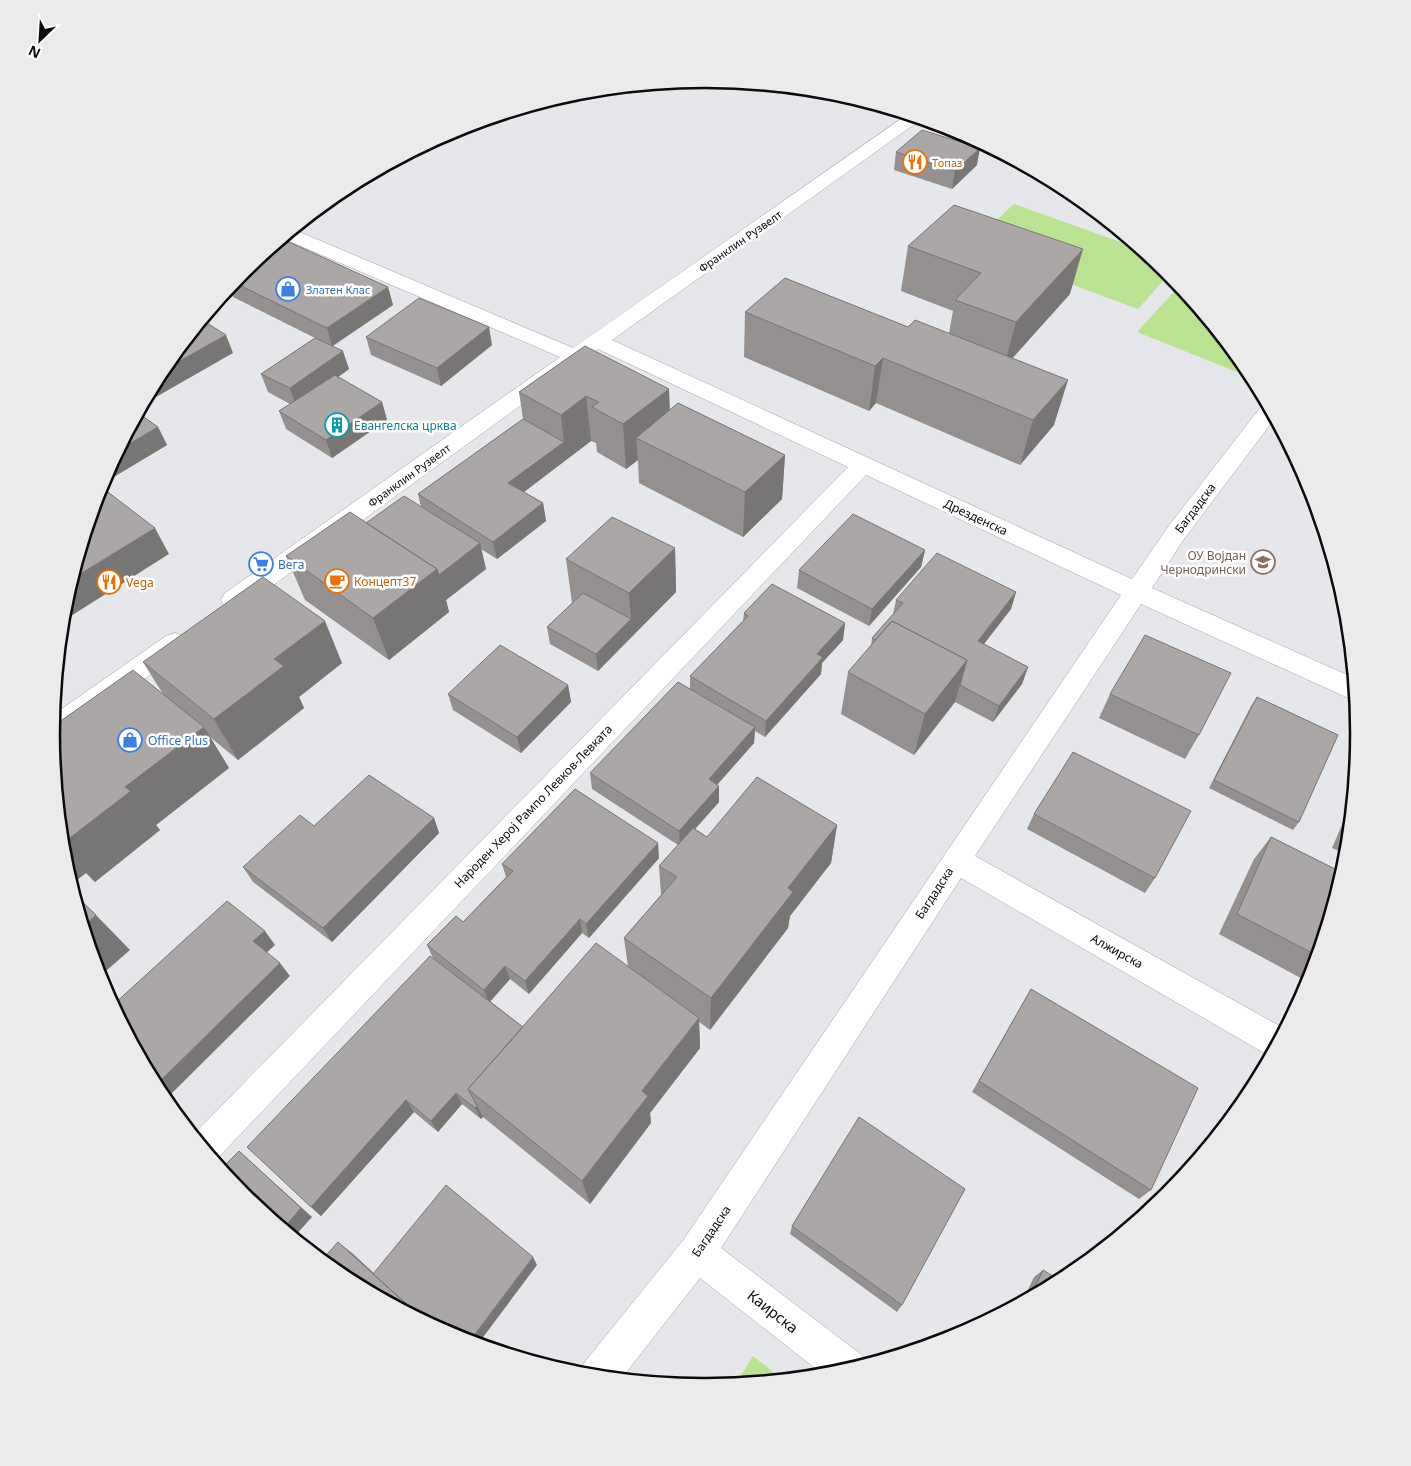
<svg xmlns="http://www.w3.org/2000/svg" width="1411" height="1466" font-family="'Noto Sans',sans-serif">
<rect width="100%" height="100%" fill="#e6e7eb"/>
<path fill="#bbe193" d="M1014 204 1143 250 1170 273 1138 309 968 246Z
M1180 285 1244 363 1237 372 1137 332Z
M753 1356 783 1380 736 1384Z"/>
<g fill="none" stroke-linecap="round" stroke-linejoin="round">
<g stroke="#a4a4a8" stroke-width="1">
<path id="minor" d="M908 114 923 118 612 340 1132 579 1168 527 1263 404 1267 403 1275 418 1184 539 1152 588 1354 678 1356 700 1346 697 1141 604 975 856 1285 1029 1271 1056 1266 1054 961 878 721 1248 863 1356 866 1365 825 1376 700 1278 621 1379 579 1375 584 1363 684 1239 1121 595 866 475 215 1161 193 1135 848 467 598 349 243 607 234 609 225 607 221 600 225 593 560 357 282 238 295 230 573 348Z
M175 633 184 636 188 643 184 650 61 739 52 742 53 715 166 636Z"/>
</g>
<use href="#minor" fill="#fff" fill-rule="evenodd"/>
</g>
<path fill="#949090" d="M941 124 956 129 976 139 973 142 939 131Z
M896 152 977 165 952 189 894 170Z
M908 246 1070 294 1012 359 1054 425 1020 465 876 403 869 411 744 357 745 312 908 327 949 333 953 311 901 291Z
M243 270 388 287 393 305 333 346 349 369 338 377 382 402 387 420 332 458 286 429 279 411 290 404 268 392 261 374 315 338 233 297 229 287Z
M366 337 492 345 441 386 371 355Z
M585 346 670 410 785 455 782 499 743 537 639 483 638 460 626 469 597 452 596 443 591 441 524 492 543 503 546 521 497 559 481 549 486 569 446 600 449 612 389 660 305 600 286 556 366 523 421 507 418 494 523 419 519 392Z
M138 413 158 427 167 445 112 478 106 474Z
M675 548 676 592 598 671 550 644 547 627 572 603 566 559Z
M925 550 921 567 869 626 797 588 799 570Z
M1016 592 1011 609 984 644 1028 667 1022 684 993 722 955 702 914 755 841 714 848 672 871 646 872 638 893 614 896 600Z
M744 613 845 623 843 640 822 663 821 674 765 737 755 731 754 743 717 785 719 802 695 829 707 837 837 825 831 863 790 916 788 928 710 1030 699 1022 700 1048 650 1113 651 1123 590 1204 483 1117 481 1119 462 1104 438 1132 414 1112 321 1216 311 1207 433 958 427 945 463 922 506 877 502 864 659 858 589 938 582 933 529 994 510 979 490 1001 523 1027 628 967 624 938 661 895 659 866 678 845 592 789 590 773 690 690V676L743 621Z
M143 662 342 663 299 697 304 708 238 760 210 737 229 768 156 825 160 830 95 882 86 873 74 882 69 878 64 860 51 733 163 694Z
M568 685 571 702 521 753 453 710 448 694Z
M1110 694 1199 735 1185 759 1099 718Z
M1257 697 1299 822 1293 830 1209 788 1251 706Z
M1353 799 1348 855 1332 848Z
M1034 814 1155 878 1145 893 1027 829Z
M434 818 439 833 332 942 253 882 243 867 314 826Z
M1271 837 1343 873 1310 983 1219 934 1254 859Z
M1031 989 1151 1190 1139 1199 972 1092Z
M1237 1112 1221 1131 1226 1121Z
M792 1226 902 1305 897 1312 790 1234Z
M1043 1270 1061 1281 1022 1302 1034 1277Z"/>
<path fill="#787575" d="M980 148 977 165 952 189 955 171Z
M1083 249 1070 294 1004 367 1016 322Z
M388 287 393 305 332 346 327 328Z
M489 327 492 345 441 386 437 368Z
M226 335 233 353 142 405 160 372Z
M343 351 349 369 296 407 290 388Z
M883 358 876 403 869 411 875 366Z
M1068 380 1054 425 1020 465 1033 420Z
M669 389 671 434 636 438 638 460 626 469 623 424Z
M586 396 591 441 512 501 508 483 564 442 561 415Z
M382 402 387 420 332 458 326 440Z
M158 427 167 445 112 478 107 471 119 450Z
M785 455 782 499 743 537 745 492Z
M543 503 546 521 497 559 493 542Z
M155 528 169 554 63 621 64 605 72 579Z
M480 543 486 569 446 600 449 612 389 660 373 618 437 569Z
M675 548 676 592 598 671 596 654 631 619 629 593Z
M925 550 921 567 869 626 872 609Z
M1016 592 1011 609 973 658 978 641Z
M325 621 342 663 299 697 304 708 238 760 214 719 274 659Z
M845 623 843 640 822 663 821 674 765 737 766 721 817 654Z
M967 660 955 702 914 755 925 714Z
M1028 667 1022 684 993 722 999 706Z
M568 685 571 702 521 753 517 737Z
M204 727 229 768 156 825 160 830 95 882 62 847V844L125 787Z
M755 727 754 743 708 795 709 779Z
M719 786V802L680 846 679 831Z
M434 818 439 833 332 942 323 928Z
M837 825 831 863 790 916 788 928 710 1030 711 998 788 888Z
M658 843 659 858 589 938 586 924Z
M62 847 86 873 74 882 69 877 64 860Z
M96 915 130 950 99 977 84 926Z
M580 919 582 933 529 994 525 981Z
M265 931 275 945 264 955 253 941Z
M280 963 290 976 169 1096 156 1085Z
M505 966 510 979 489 1003 484 990Z
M699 1018 700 1048 650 1113 651 1123 590 1204 582 1181 642 1091Z
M456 1093 462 1104 438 1132 431 1121Z
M406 1100 414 1112 321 1216 311 1207Z
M477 1106 483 1117 481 1119 475 1108Z
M239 1151 312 1217 294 1237 283 1229Z
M338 1242 352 1253 428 1323Z
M533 1257 537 1265 478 1344 469 1342Z"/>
<path fill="#aca7a7" stroke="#787575" d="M922 130 980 148 955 171 896 152Z
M954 205 1083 249 1016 322 955 300 981 273 908 246Z
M289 242 388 287 327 328 233 282 243 270 249 266Z
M785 278 908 327 915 320 1068 380 1033 420 883 358 875 366 745 312Z
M419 298 489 327 437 368 366 337Z
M202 320 226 335 160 372 162 369Z
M315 338 343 351 290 388 261 374Z
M585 346 669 389 623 424 592 407 599 402 586 396 561 415 519 392Z
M335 375 382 402 326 440 279 411Z
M678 403 785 455 745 492 636 438Z
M138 413 158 427 119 450Z
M523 419 564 442 508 483 543 503 493 542 418 494Z
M100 486 155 528 72 579Z
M404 496 480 543 439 575 437 569 366 523Z
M350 512 437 569 373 618 286 556Z
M853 514 925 550 872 609 799 570Z
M612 517 675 548 629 593 566 559Z
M937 553 1016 592 978 641 1028 667 999 706 960 685 967 660 892 621 875 640 872 638 903 603 896 600Z
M263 577 325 621 274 659 284 666 214 719 143 662Z
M772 584 845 623 817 654 823 657 766 721 690 676 748 616 744 613Z
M583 593 631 619 596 654 547 627Z
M892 621 967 660 925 714 848 672Z
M1145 635 1231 673 1199 735 1110 694Z
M500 645 568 685 517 737 448 694Z
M133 670 204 727 125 787 131 791 62 844 51 733 52 727Z
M678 682 755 727 709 779 719 786 679 831 590 773Z
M1257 697 1338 735 1299 822 1214 780Z
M1073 752 1191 811 1155 878 1034 814Z
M369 775 434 818 323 928 243 867 300 815 314 826Z
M757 777 837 825 788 888 793 892 711 998 624 938 677 877 659 866 693 828 707 837Z
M575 789 658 843 586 924 580 919 525 981 505 966 484 990 427 945 456 916 463 922 513 871 502 864Z
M1351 820 1350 834 1346 832Z
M1271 837 1343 873 1318 956 1237 914Z
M74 894 96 915 84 926Z
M227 901 265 931 253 941 280 963 156 1085 113 1005Z
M596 943 699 1018 642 1091 648 1096 582 1181 468 1089Z
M430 956 523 1027 468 1089 477 1106 475 1108 456 1093 431 1121 406 1100 311 1207 247 1147Z
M1031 989 1198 1088 1151 1190 979 1081Z
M859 1117 965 1189 902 1305 792 1226Z
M239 1151 301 1208 283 1229 243 1195 221 1169Z
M446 1185 533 1257 469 1342 455 1337 428 1323 373 1274Z
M338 1242 425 1321 342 1277 322 1260Z
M1043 1270 1061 1281 1030 1298Z"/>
<defs>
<g id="restaurant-ring" transform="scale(1.25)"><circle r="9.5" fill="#fff" stroke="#e8710a" stroke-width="1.5"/><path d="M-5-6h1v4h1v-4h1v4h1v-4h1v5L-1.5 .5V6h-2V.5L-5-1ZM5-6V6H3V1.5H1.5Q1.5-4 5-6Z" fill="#e8710a"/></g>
<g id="shop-ring" transform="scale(1.25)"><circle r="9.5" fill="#fff" stroke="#3f7fe0" stroke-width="1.5"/><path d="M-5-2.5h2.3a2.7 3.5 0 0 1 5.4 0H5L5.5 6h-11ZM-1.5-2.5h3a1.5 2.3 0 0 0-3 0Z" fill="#3f7fe0"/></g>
<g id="building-ring" transform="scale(1.25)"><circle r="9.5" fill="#fff" stroke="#0f9aa8" stroke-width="1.5"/><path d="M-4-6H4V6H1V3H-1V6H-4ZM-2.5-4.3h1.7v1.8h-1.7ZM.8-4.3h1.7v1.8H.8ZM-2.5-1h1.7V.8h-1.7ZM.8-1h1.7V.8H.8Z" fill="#0f9aa8"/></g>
<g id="school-ring" transform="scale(1.25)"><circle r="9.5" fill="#fff" stroke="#8d6e63" stroke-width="1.5"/><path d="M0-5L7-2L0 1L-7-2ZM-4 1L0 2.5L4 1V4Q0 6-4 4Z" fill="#8d6e63"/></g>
<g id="supermarket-ring" transform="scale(1.25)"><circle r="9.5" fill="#fff" stroke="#3f7fe0" stroke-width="1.5"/><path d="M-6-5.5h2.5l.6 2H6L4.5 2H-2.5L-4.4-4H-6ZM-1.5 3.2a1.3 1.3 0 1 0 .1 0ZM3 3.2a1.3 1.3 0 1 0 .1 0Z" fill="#3f7fe0"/></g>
<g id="cafe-ring" transform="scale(1.25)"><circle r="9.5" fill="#fff" stroke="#e8710a" stroke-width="1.5"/><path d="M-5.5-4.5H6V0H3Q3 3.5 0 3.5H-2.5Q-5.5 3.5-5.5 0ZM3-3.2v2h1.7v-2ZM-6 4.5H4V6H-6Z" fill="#e8710a"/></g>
</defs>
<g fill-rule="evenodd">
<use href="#restaurant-ring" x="915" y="162"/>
<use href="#shop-ring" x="288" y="289"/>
<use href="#building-ring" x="337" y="425"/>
<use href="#school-ring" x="1263" y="562"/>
<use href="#supermarket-ring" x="261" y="564"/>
<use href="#cafe-ring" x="337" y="581"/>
<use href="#restaurant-ring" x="109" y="582"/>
<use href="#shop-ring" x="130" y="740"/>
</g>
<g text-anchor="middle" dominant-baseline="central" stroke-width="5" stroke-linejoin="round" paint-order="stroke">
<g font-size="11" fill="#c56008" stroke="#fff" text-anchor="start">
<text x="932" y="162">Топаз</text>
</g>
<g font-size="11" fill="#0b0b0c" stroke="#fff">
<text transform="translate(740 241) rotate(-35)">Франклин Рузвелт</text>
<text transform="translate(409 475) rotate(-36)">Франклин Рузвелт</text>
</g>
<g font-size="11" fill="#366cbe" stroke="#fff" text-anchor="start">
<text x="306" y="289">Златен Клас</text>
</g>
<g font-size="12" fill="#0d838f" stroke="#fff" text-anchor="start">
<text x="354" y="425">Евангелска црква</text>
</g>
<g font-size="12" fill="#0b0b0c" stroke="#fff">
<text transform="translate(1195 508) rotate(-53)">Багдадска</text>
<text transform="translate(976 517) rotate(25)">Дрезденска</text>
<text transform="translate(533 806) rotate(-46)">Народен Херој Рампо Левков-Левката</text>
<text transform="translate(934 893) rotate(-57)">Багдадска</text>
<text transform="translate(1117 951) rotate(29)">Алжирска</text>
<text transform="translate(711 1231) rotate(-56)">Багдадска</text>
</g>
<g font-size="12" fill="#785e54" stroke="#fff" text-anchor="end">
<text x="1246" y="555">ОУ Војдан<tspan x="1246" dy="14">Чернодрински</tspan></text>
</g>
<g font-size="12" fill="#366cbe" stroke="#fff" text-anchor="start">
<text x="278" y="564">Вега</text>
<text x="148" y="740">Office Plus</text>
</g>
<g font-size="12" fill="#c56008" stroke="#fff" text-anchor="start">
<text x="354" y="581">Концепт37</text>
<text x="126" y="582">Vega</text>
</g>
<g font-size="15" fill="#0b0b0c" stroke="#fff">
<text transform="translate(773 1311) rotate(38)">Каирска</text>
</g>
</g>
<path d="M0 0H1411V1466H0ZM60 733a645 645 0 1 1 1290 0a645 645 0 1 1-1290 0Z" fill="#ebebec" fill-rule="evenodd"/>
<path fill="none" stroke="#0b0b0c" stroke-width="2.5" d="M60 733a645 645 0 1 1 1290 0a645 645 0 1 1-1290 0Z"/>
<g transform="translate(40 40) rotate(205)" stroke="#ffffff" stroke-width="4" paint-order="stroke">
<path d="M0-4L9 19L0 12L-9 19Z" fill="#0b0b0c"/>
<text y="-8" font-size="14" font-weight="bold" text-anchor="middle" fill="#0b0b0c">N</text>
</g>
</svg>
